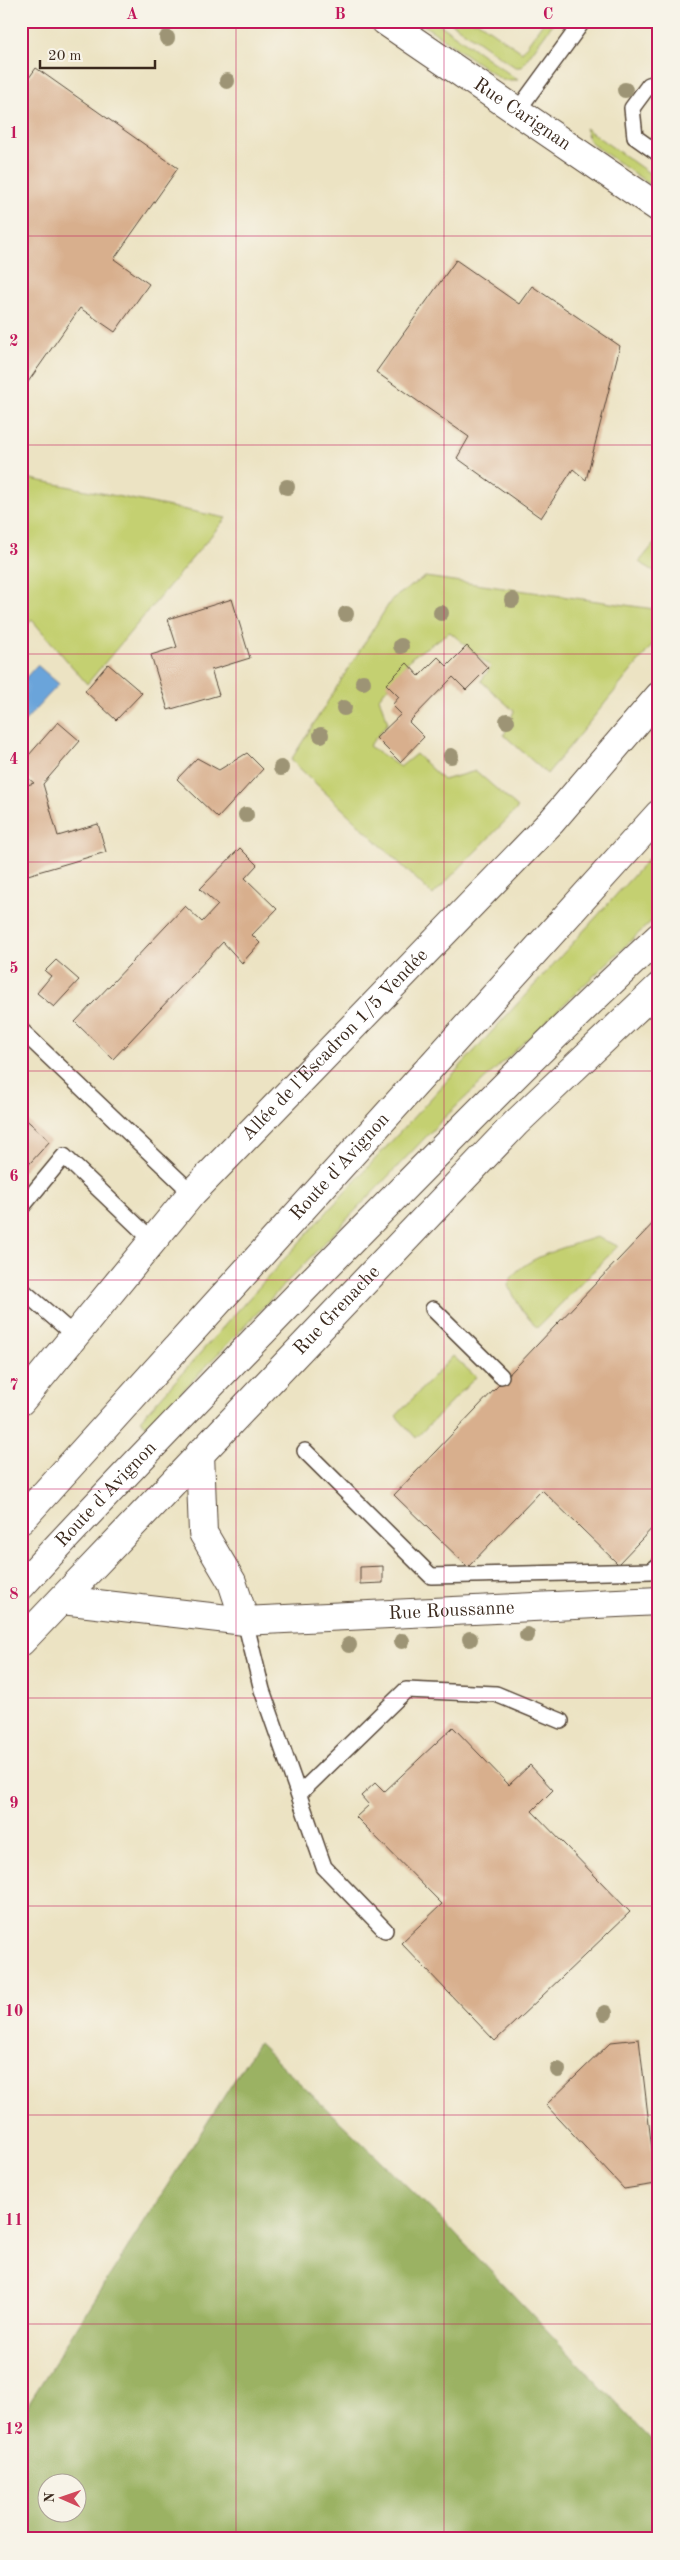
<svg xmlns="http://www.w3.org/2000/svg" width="680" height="2560" font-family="'Old Standard TT',serif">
<rect width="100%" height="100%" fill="#f7f3e8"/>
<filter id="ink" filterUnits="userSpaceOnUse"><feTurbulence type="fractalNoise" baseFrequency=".02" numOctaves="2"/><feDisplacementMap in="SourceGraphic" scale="10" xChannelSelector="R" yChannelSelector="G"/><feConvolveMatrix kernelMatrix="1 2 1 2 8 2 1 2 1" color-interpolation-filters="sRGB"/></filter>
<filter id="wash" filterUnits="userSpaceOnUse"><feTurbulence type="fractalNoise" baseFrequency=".0096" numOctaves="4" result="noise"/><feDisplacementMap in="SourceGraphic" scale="20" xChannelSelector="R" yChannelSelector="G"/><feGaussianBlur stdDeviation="1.12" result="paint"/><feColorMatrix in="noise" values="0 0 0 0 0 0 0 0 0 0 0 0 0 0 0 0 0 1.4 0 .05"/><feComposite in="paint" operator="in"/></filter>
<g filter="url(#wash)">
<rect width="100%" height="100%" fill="#ece3c3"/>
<path fill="#c4d071" stroke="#807d48" d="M418 21H435L518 80H502Z
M449 21H477L522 52 544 21H555L521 67H515Z
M585 128 659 180V191L595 146 589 140Z
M21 477 226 518 87 684 32 620 21 631Z
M659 538V574L639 562Z
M425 577 654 609 659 613V637L547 774 504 735 514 711 481 681 491 667 450 632 412 657 379 698 388 723 369 746 400 767 416 754 443 780 476 771 518 808 433 895 291 760 392 599Z
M659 847V914L444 1118 148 1427 140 1420 170 1387C330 1205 497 1029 659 847Z
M596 1237 618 1246 537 1328 521 1309 508 1285C516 1258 571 1246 596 1237Z
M453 1356 476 1377 416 1438 396 1416Z"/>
<path fill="#9bb263" stroke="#6b6e40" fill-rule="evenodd" d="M258 2043 438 2216 659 2448V2539H21V2415ZM48 2482H78V2512H48Z"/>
<path fill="#6aa4da" stroke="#52677c" d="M37 665 59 684 21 725V683Z"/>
<g id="blocks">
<path fill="#d8af8d" d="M36 68 178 168 114 259 149 284 115 332 80 308 21 392V89Z
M456 260 519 304 532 286 620 346 586 480 573 469 541 518 457 458 469 437 376 372Z
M232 599 250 658 211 670 219 695 168 710 151 655 177 647 168 619Z
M467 646 488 668 466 690 453 677 409 722 424 737 400 762 376 738 401 714 392 705 399 697 386 684 407 663 419 676 438 657 447 666Z
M108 664 142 693 116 720 85 691Z
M58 722 80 741 43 784 58 836 98 824 106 852 21 877V787L34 783 21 772V764Z
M247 753 263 769 218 818 177 779 197 758 219 770Z
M240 848 257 865 245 878 277 909 252 935 260 943 242 963 223 942 113 1059 75 1022 185 906 202 922 218 905 200 889Z
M56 960 79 980 54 1007 37 993 51 976 45 971Z
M21 1115 50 1141 21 1173Z
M659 1217V1521L618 1564 542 1490 468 1567 394 1495Z
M383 1566V1583L360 1584V1567Z
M453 1727 509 1785 530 1765 553 1790 532 1811 630 1912 495 2041 401 1943 442 1904 356 1817 369 1805 361 1796 375 1783 384 1792Z
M639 2039 656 2184 624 2189 546 2105 611 2042Z"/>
</g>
</g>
<g filter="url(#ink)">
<use href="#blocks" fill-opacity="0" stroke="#564637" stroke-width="1"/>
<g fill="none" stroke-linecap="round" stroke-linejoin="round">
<g stroke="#564637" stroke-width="18">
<path id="lane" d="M659 82 649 85 632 108 635 137 659 154
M518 110 583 21
M21 1030 192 1193
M21 1208 64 1156 153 1241
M21 1289 75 1336
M433 1309 501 1376
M305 1451 431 1576 651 1571 659 1565
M245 1621 262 1690 324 1867 385 1930
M300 1793 406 1690 496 1694 561 1721"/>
</g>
<g stroke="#564637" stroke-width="30">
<g id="street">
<path id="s1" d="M385 21 659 208"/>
<path id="s2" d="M21 1401 192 1193 552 821 659 696"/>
<path d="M200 1453 203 1533 232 1582 245 1621"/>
<path id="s3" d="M62 1600 245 1621 659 1601"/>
<path id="s4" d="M21 1642 516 1123 659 987"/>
</g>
</g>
<g stroke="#564637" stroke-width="30">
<g id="primary">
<path id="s5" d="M21 1520 659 814"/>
<path id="s6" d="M21 1586C115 1483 212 1384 308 1285 424 1167 538 1049 659 937"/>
</g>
</g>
<use href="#lane" stroke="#fff" stroke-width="15"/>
<use href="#street" stroke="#fff" stroke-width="28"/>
<use href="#primary" stroke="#fff" stroke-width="28"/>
</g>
<g fill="#9d9474">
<circle cx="167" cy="38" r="8"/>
<circle cx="227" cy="81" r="8"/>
<circle cx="625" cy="90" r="8"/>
<circle cx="287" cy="487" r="8"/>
<circle cx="512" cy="600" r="8"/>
<circle cx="441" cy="613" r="8"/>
<circle cx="346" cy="614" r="8"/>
<circle cx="401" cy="646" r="8"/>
<circle cx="363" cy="682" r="8"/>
<circle cx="344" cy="708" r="8"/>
<circle cx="507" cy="721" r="8"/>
<circle cx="321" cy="735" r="8"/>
<circle cx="451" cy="756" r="8"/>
<circle cx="281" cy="768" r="8"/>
<circle cx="246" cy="815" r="8"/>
<circle cx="527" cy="1635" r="8"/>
<circle cx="470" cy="1639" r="8"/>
<circle cx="402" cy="1641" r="8"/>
<circle cx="349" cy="1645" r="8"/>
<circle cx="605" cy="2013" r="8"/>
<circle cx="558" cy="2070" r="8"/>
</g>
</g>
<path fill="none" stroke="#c2185b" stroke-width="1" stroke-opacity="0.55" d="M236 21V2539M444 21V2539M21 236H659M21 445H659M21 654H659M21 862H659M21 1071H659M21 1280H659M21 1489H659M21 1698H659M21 1906H659M21 2115H659M21 2324H659"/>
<g text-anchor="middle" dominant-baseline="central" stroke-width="4" stroke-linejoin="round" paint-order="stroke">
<g font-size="19" fill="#3b2a1e" stroke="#f7f3e8">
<text stroke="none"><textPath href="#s1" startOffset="166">Rue Carignan</textPath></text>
<text stroke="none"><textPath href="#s2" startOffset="475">Allée de l'Escadron 1/5 Vendée</textPath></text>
<text stroke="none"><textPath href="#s5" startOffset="476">Route d'Avignon</textPath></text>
<text stroke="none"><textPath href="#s4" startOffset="458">Rue Grenache</textPath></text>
<text stroke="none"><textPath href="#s6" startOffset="125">Route d'Avignon</textPath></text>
<text stroke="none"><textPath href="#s3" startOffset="391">Rue Roussanne</textPath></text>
</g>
</g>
<rect width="680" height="2560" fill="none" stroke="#f7f3e8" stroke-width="55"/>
<g transform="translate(62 2498) rotate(272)"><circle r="24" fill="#f7f3e8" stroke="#aca397"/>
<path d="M0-4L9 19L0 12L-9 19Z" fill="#d1495b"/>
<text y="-8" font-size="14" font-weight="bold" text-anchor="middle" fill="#3b2a1e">N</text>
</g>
<path d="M40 60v8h115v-8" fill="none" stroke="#3b2a1e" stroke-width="2.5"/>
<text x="48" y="60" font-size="15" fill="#3b2a1e" stroke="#f7f3e8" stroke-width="4" paint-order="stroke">20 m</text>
<rect x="28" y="28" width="624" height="2504" fill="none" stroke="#c2185b" stroke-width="2"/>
<g font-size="16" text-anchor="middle" font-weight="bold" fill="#c2185b">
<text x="132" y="19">A</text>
<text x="340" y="19">B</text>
<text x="548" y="19">C</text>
<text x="14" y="138">1</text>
<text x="14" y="346">2</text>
<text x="14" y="555">3</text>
<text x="14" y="764">4</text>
<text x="14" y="973">5</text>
<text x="14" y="1181">6</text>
<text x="14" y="1390">7</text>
<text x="14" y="1599">8</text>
<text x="14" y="1808">9</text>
<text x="14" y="2016">10</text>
<text x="14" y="2225">11</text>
<text x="14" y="2434">12</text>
</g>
</svg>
